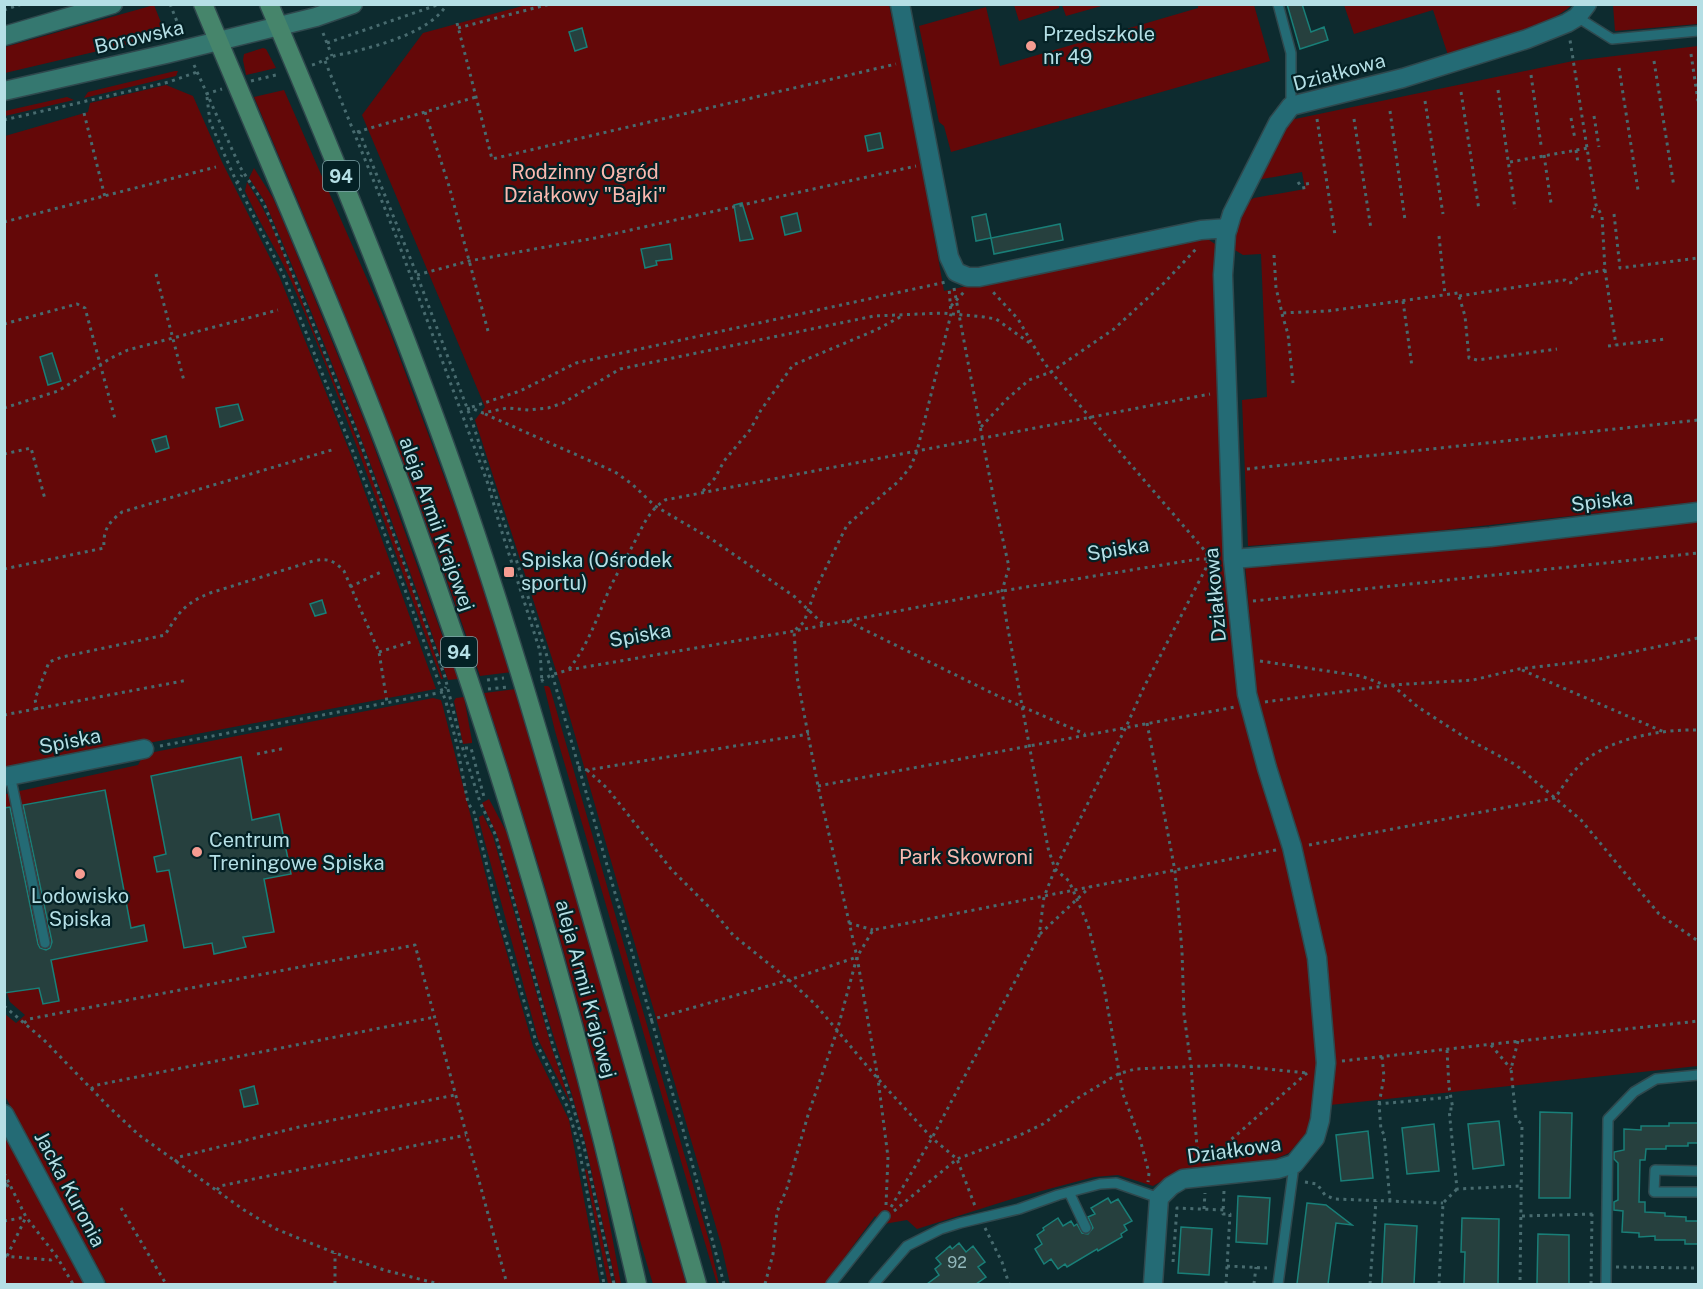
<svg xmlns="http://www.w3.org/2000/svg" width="1703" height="1289" font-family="'Public Sans',sans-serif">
<rect width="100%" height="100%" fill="#0d2b2f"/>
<path fill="#640808" d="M154 5 166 35 5 73V47Z
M526 5H889L916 133 944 291 1203 236 1215 244 1237 647 1252 645 1245 564 1698 519V1066L1330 1105 1289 1153 1268 1162 1179 1171 1153 1186 1118 1175 1094 1177 1015 1198 917 1229 907 1220 884 1224 875 1216 825 1284H730L722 1248 560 683 475 420 485 407 362 115 423 33Z
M1014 5H1059V8L1019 21Z
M1062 5V4L1105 5 1066 16Z
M1198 5H1254L1270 61 951 152 944 126 939 122 936 107 919 26 986 7 1000 66 1198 8Z
M1344 5H1572C1539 33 1488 42 1448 55L1433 10 1354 34Z
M1613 5H1698V24L1615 31Z
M1698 46V502L1399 535 1248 546 1242 400 1267 397 1261 254 1243 255 1230 247 1233 233 1247 202 1254 198 1305 189 1302 172 1257 180 1271 151 1293 115 1295 119 1573 61Z
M263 48 266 49 276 68 246 75 243 60 244 54Z
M175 71H178L176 76 84 98 88 92Z
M166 85 193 96 222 162 280 278 355 465 436 689 5 770V136L88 112 90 103Z
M284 90 389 329 458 514 511 672 480 676C414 479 335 288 254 97Z
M67 97 74 100 5 116V111Z
M254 168 273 198 284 223 368 430 458 679 448 680C392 518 333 357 264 200L249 178Z
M247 182C277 227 294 282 314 332 361 446 405 562 443 679H441C392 546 347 411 291 281 277 250 259 222 245 191Z
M544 686H548L550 688 710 1244 719 1284H717L555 731Z
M516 689 688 1284H653C630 1210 613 1135 593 1060 561 936 524 814 484 693Z
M464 697 472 741V743L463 744 454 701 456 698Z
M433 698 441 700 443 707 494 908 533 1046 569 1120 600 1284H107L5 1096V1014L16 1023 25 1015 10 1002 7 993H5L4 792 6 794 138 765 144 754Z
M489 799 507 833 582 1099 600 1172 621 1284H616L585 1142 573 1098 546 1012 497 835 482 803Z
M483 815 493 836 551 1046 571 1105 538 1039 480 824 479 817Z
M4 1128 86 1284H5Z
M587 1169 612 1284H608L585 1170Z"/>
<path fill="#26403e" stroke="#197f78" stroke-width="1.5" d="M1287 4H1302L1311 32 1324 27 1328 40 1300 49Z
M582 28 587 47 575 51 569 32Z
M880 133 883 148 868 151 865 136Z
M742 203 753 239 740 241 734 205Z
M797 213 801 231 785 235 781 217Z
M986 214 991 238 976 241 972 217Z
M1060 224 1063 240 994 254 991 238Z
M670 244 672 259 656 261 657 265 645 268 641 249Z
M52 353 61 381 48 385 40 357Z
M238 404 243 420 220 427 216 408Z
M166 436 169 448 156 452 152 440Z
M322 600 326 613 315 616 310 604Z
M241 757 252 820 279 814 291 874 264 879 274 932 243 937 246 947 214 954 212 943 184 948 169 870 157 872 154 857 166 854 151 776Z
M105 790 131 928 144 925 147 941 51 960 59 1001 43 1004 39 988 4 993V808L10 807 38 944 40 948 46 950 50 948 52 942 23 805Z
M254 1086 258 1104 244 1107 240 1090Z
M1540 1112 1572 1113 1570 1198H1539Z
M1499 1121 1504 1165 1473 1169 1468 1124Z
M1669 1123H1698V1143H1688V1146H1666V1149H1646L1645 1160H1640L1639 1202H1645V1212L1665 1213V1216L1686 1217V1221H1698V1244H1685V1240H1655V1236L1639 1237V1233L1622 1232 1623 1211 1614 1210V1202L1618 1200V1163L1614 1159V1152L1624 1150V1129L1641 1130V1126H1669Z
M1434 1124 1439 1171 1407 1174 1402 1128Z
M1368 1131 1373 1178 1341 1181 1336 1135Z
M1238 1196 1270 1198 1267 1244 1236 1242Z
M1108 1198 1111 1203 1118 1199 1132 1221 1124 1225 1127 1230 1121 1234 1122 1237 1098 1251 1097 1249 1067 1267 1065 1264 1058 1269 1051 1259 1044 1264 1035 1249 1042 1244 1037 1235 1044 1230 1043 1228 1058 1218 1063 1226 1071 1221 1074 1226 1077 1224 1082 1233 1088 1234 1093 1228 1088 1217 1095 1214 1091 1208Z
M1307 1203 1326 1205 1352 1225 1336 1223 1328 1284H1297Z
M1462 1218 1499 1219 1498 1284H1464L1465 1252H1461Z
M1385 1224 1417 1226 1414 1284H1382Z
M1181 1227 1212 1229 1209 1275 1178 1273Z
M1538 1234 1569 1235V1284H1537Z
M959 1243 966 1252 973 1246 985 1262 978 1267 986 1277 976 1284H927L939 1275 935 1269 941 1264 936 1258 950 1246 952 1249Z"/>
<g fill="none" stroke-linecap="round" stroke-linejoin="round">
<g stroke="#2f484d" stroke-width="12">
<path id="lane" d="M1278 4 1291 53V106
M1577 17 1612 39 1698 31
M10 775 45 943
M1698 1171 1655 1170 1654 1192H1698
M1069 1192 1086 1228
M831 1284 885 1216
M874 1284 907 1246 941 1229 960 1223 1019 1209 1058 1195 1100 1184 1116 1183 1159 1198
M1278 1284 1293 1173 1290 1166
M1606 1284 1608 1119 1634 1092 1656 1079 1698 1075"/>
</g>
<g stroke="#2f484d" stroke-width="21">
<path id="street" d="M900 4 949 257 956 272 968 277H979L1201 230 1228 228
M1233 559 1490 537 1698 512
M4 777 144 749
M4 1114 95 1284
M1153 1284 1159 1198 1171 1186 1183 1179 1278 1169 1294 1164 1315 1138 1320 1120 1326 1063 1317 958 1292 847 1267 768 1247 694 1233 559 1223 275 1226 234 1232 214 1278 123 1291 106 1403 78 1527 39 1567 23 1577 17 1587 4"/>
</g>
<g stroke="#2f484d" stroke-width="21">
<path id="secondary" d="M4 36 113 4
M4 91 166 54 316 17 353 4"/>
</g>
<g stroke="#2f484d" stroke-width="21">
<path id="primary" d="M203 4C272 170 345 334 407 502 500 758 577 1018 637 1284
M269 4C335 159 398 313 454 471 501 604 540 738 579 873 619 1010 659 1147 697 1284"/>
</g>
<path stroke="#486b6f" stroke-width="3" stroke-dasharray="3 4.5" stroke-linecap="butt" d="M170 4 182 34
M4 10 22 4
M457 23 492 159 896 64
M458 28 550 4
M323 33 332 56
M327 43 440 4
M1691 54 1698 101
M325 61 394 231 488 484 500 526 540 651 542 683
M1654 61 1674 187
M194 65 240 167 264 204 307 309 357 433 445 677 462 746 480 802 496 836 553 1046 571 1099 583 1142 614 1284
M312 65C320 63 326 58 334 56 339 54 346 54 352 52 381 45 432 31 447 4
M1619 68 1638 190
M1531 75 1541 145
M251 81 280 74
M1498 90 1515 209
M1461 92 1479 210
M206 94 222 89
M207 97 210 122 237 183 283 274 374 505 446 702 457 745 468 803 474 812 499 916 536 1042 567 1106 578 1143 604 1284
M1425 101 1443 214
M1390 111 1405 220
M425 112 449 186 488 331
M84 113 105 197
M1594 116 1599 147
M1571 118 1575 139
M1317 119 1335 235
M1354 119 1371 229
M4 120 169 82 197 72
M359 131 417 275 472 421 546 653 684 1133 724 1284
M357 132 476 97
M1576 150 1578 163
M1544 155 1551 203
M1510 162 1588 148
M1298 182 1302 188 1308 187 1307 181
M237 183 242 175
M1614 214 1620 268 1698 258
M1592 218 1596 205
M4 222 216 167
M1439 236 1445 295
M1274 255 1276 288 1282 313 1328 311 1458 293 1465 316 1469 358 1477 360 1557 349
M1605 270 1616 345
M156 274 184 381
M417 275 469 261 595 238 916 166
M954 288 994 500 1009 567 1002 591 1006 618 1048 848 1055 869 1069 881 1088 925 1104 987 1123 1094 1140 1139 1149 1173 1148 1182
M1459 296 1556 281 1565 280 1569 283 1574 282 1579 275 1605 270 1602 216 1596 205 1570 40
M1403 301 1412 367
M951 306 964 292
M1282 314 1288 334 1293 383
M4 324 77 304 85 308 115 419
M1608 346 1666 339
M472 407 520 391 576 363 946 282
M4 408 58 391 111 358 128 350 278 310
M467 409 471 408 483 413 507 408 529 410 548 408 563 403 620 369 874 316 943 313 984 317 996 319 1031 344
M485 414 615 472 632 484 655 506 713 540 795 597 824 625
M981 427 1007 399 1029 380 1051 372 1114 329 1164 283 1197 248
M4 454 31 448 45 499
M1247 469 1698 420
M703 491 715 478 724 461 750 430 761 410 793 365 876 330 902 316
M4 569 104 548C103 530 108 523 122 512L335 449
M350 587 383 571
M1253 601 1698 553
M847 621 998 696 1085 734
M379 652 411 642
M1260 661 1361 676 1385 685
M569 669C588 645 597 618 609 590 616 575 625 560 633 545 642 528 648 511 665 500L1210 394
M1522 670 1664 732
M487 680 504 678
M541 681 551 675 568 670 794 631 1002 591 1199 559H1218
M1392 685 1418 707 1466 738 1516 765 1581 820 1659 914 1698 941
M488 689 508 687
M1265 702 1392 685 1473 680 1519 669 1595 660 1698 638
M37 710 35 699 49 662 62 657 165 635C179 612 184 604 210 593L313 561C327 558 334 560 344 571L379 652 387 702
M4 715 188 680
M1147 723 1175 871 1182 951 1184 1014 1191 1066 1198 1161
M160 746 438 693 443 692 446 687
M465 748H471L484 797
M257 754 286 748
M578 767 587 770 809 734
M587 770 607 788 671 869 715 913 733 935 789 980 815 1004 878 1079 932 1138 957 1159 975 1206
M818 786 1235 707
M1309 845 1555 798C1562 788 1569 776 1577 768 1604 739 1661 729 1698 730
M849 923 873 930
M1040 934 1090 887
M4 1006 44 1040 108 1106 139 1135 244 1210 276 1229 335 1253 384 1270 439 1284
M650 1020 789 980 857 957
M24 1023 29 1019 415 945 507 1284
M1518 1041 1511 1069 1516 1119 1522 1124 1520 1284
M1491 1045 1511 1069
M1447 1050 1449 1087 1453 1109H1449L1457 1189 1521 1186
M1342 1061 1698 1021
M91 1089 97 1085 435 1017
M1379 1104 1384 1077 1382 1056
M1209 1159 1307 1073
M175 1162 179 1157 299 1127 455 1095
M4 1173 26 1217 57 1257 73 1284
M1305 1182 1317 1184 1325 1195 1334 1199 1443 1203
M4 1184H10L4 1188
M217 1190 220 1186 466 1135
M1224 1191 1223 1214H1230L1226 1284
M1390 1201 1384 1134 1381 1130 1379 1104 1452 1097
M886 1205 888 1157 878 1079 857 957 818 786 797 677 794 631 804 622 816 588 847 525 899 481 911 466 917 451 951 314 949 287
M891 1207 932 1138 1039 936 1044 897 1055 869 1126 727 1144 687 1206 568 1208 558 1206 552 1051 372 1039 355 1018 319 992 291
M121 1208 166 1284
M1204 1209 1205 1193
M894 1211 957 1159 1018 1136 1043 1124 1078 1098 1118 1074 1135 1069 1227 1065 1308 1073
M1522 1216 1595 1214
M4 1221 26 1217
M985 1228 1002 1262 1009 1284
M4 1256 51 1260 57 1257
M7 1256 26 1217
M1173 1262 1177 1208 1224 1210
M1227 1266 1267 1268
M1616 1267 1698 1268
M335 1284V1253
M765 1284 773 1254 777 1212 787 1188 808 1115 837 1031 857 957 873 930 1276 850
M1254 1284 1256 1267
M1370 1284 1376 1201
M1439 1284 1443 1203 1457 1189
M1591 1284 1592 1214"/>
<use href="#lane" stroke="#246b75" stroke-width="9"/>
<use href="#street" stroke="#246b75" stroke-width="18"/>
<use href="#secondary" stroke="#357870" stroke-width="18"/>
<use href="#primary" stroke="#46856b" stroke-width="18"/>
</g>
<g fill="#f59c91" stroke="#042125" stroke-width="2">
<circle cx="1031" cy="46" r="6"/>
<rect x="503" y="566" width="12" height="12" rx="3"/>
<circle cx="197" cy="852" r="6"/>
<circle cx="80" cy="874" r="6"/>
</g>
<g text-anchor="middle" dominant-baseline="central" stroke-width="4.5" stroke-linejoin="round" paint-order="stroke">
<g font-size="16" fill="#91b7bb">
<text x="957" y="1262">92</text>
</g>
<g fill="#042125" stroke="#80a6ab" stroke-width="1.5">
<rect x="323" y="161" width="36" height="30" rx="4.5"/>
<rect x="441" y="637" width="36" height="30" rx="4.5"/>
</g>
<g font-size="18" font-weight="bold" fill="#b5dfe5">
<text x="341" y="176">94</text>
<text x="459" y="652">94</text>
</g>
<g font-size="20" fill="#b5dfe5" stroke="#042125" text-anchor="start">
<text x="1043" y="34">Przedszkole<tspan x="1043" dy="23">nr 49</tspan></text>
<text x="521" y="560">Spiska (Ośrodek<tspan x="521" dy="23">sportu)</tspan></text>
<text x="209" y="840">Centrum<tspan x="209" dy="23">Treningowe Spiska</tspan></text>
<text x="80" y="896" text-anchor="middle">Lodowisko<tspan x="80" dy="23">Spiska</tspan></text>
</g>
<g font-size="20" fill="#b5dfe5" stroke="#042125">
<text transform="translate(139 37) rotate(-13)">Borowska</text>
<text transform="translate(1339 72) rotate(-15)">Działkowa</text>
<text transform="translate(1602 501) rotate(-7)">Spiska</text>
<text transform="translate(437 524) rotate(70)">aleja Armii Krajowej</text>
<text transform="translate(1118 549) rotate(-9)">Spiska</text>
<text transform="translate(1215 595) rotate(-95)">Działkowa</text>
<text transform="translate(640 635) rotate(-10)">Spiska</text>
<text transform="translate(70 741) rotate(-11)">Spiska</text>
<text transform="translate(586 989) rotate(75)">aleja Armii Krajowej</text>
<text transform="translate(1234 1150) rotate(-8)">Działkowa</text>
<text transform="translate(70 1189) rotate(62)">Jacka Kuronia</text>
</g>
<g font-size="20" fill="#fab9b0" stroke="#042125">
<text x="585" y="172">Rodzinny Ogród<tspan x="585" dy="23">Działkowy "Bajki"</tspan></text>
<text x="966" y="857">Park Skowroni</text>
</g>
</g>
<rect width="1703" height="1289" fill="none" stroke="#b5dfe5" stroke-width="12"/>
</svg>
